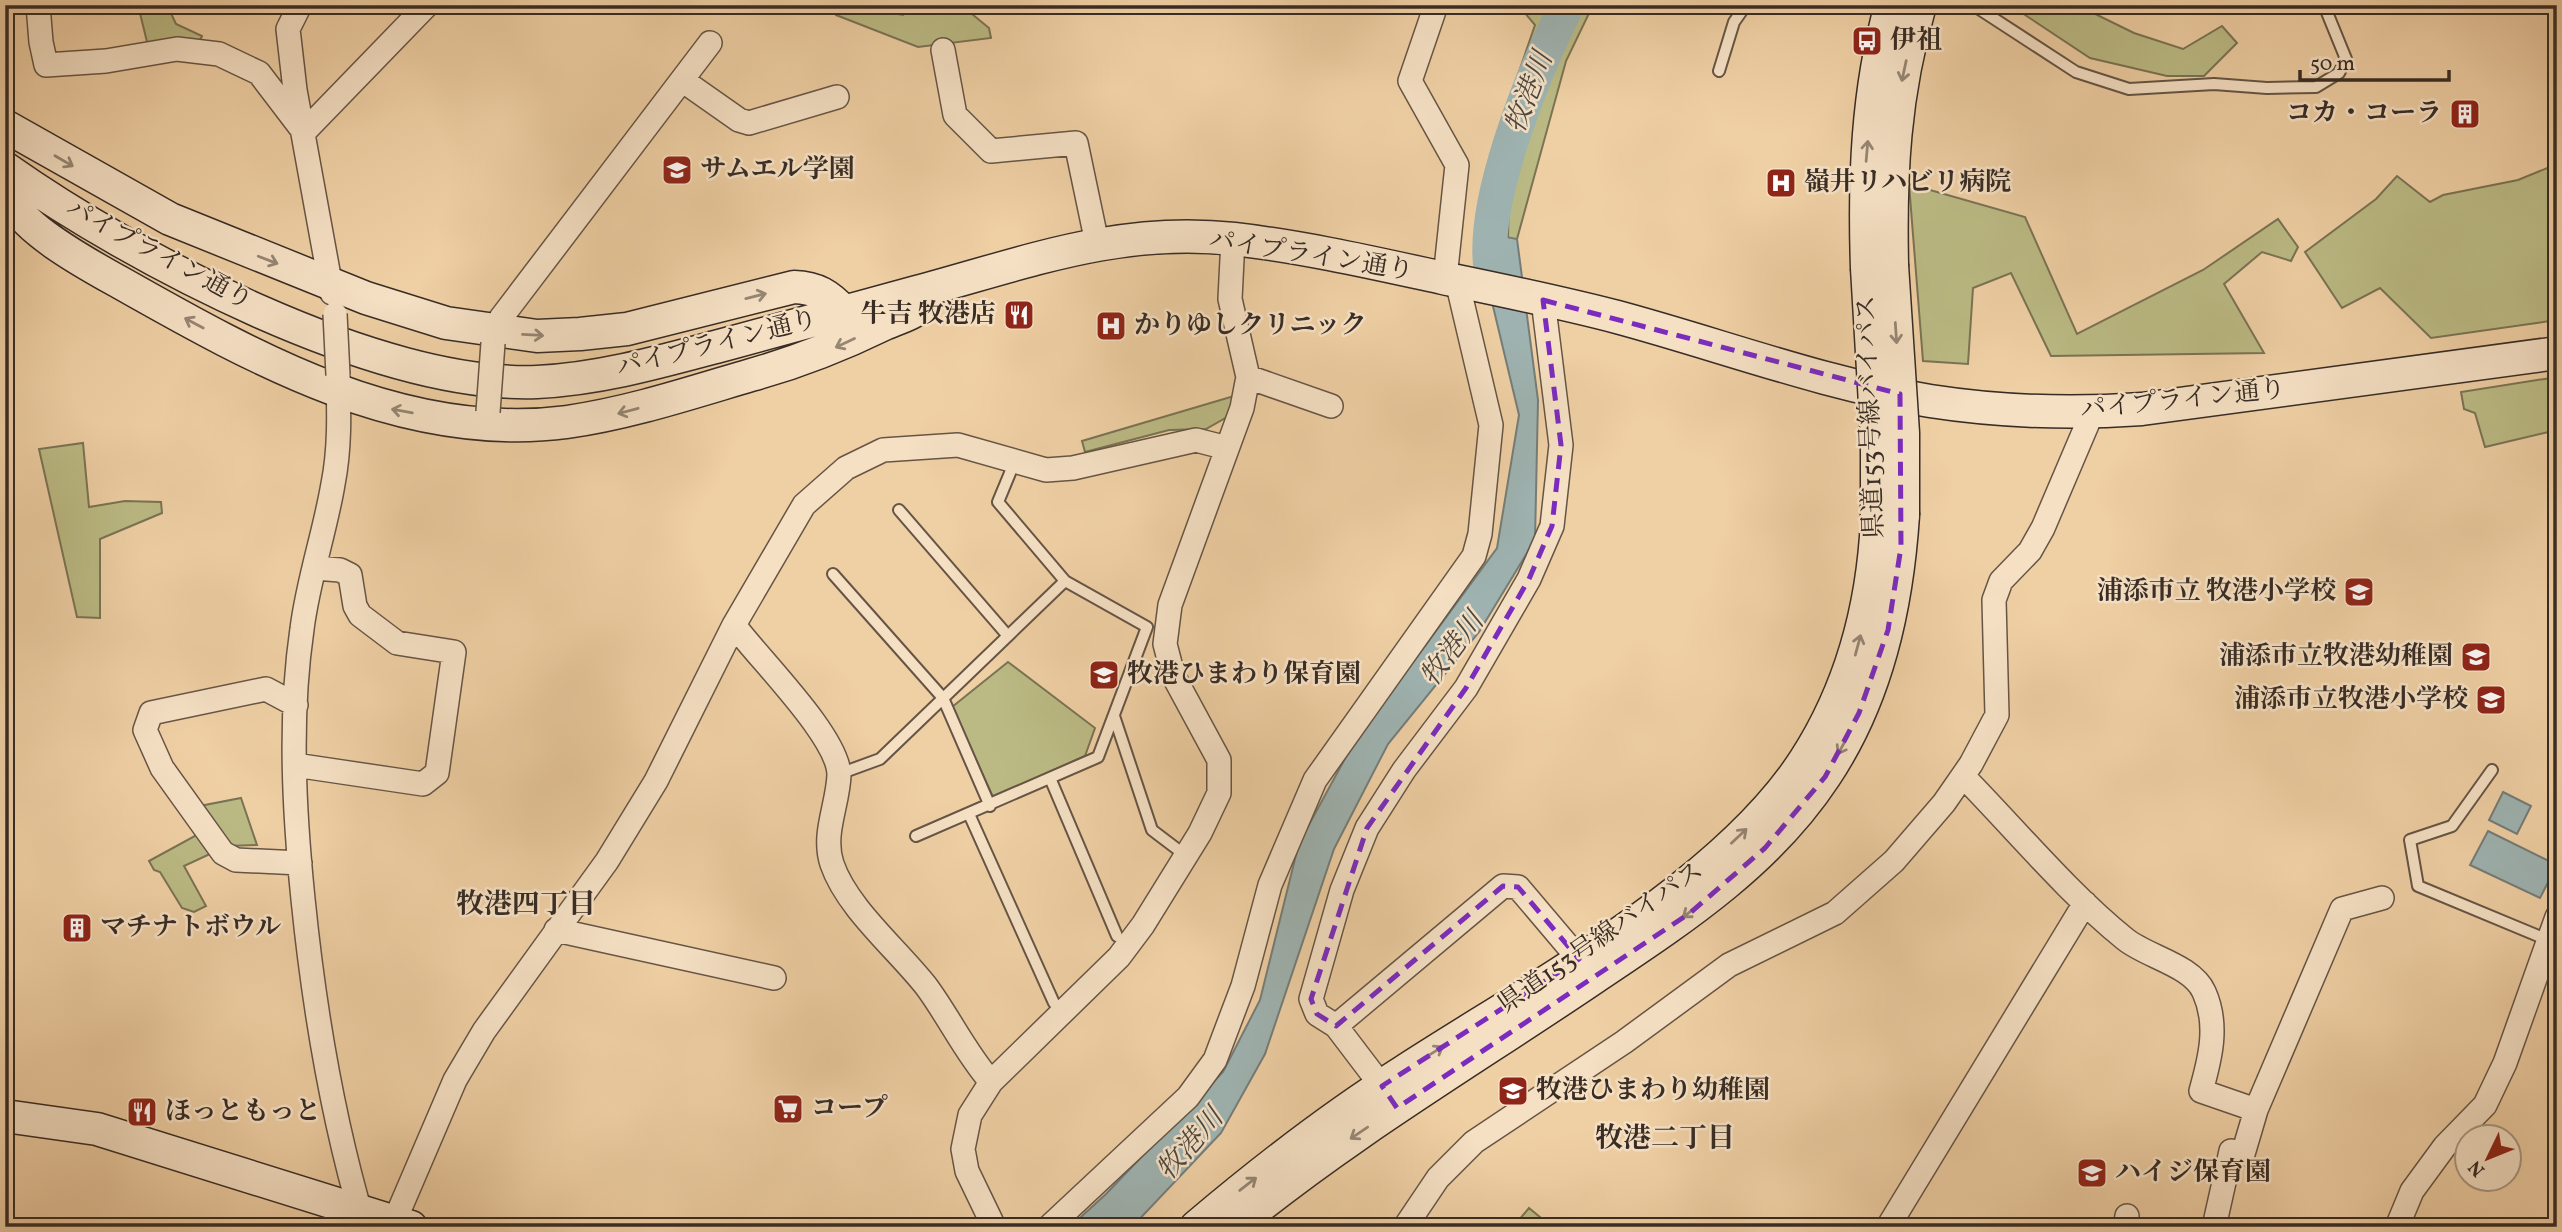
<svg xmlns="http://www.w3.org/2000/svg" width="2562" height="1232" font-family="Vollkorn,'Noto Serif JP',serif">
<rect width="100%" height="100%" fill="#efcfa4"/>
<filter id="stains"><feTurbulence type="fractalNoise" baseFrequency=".00286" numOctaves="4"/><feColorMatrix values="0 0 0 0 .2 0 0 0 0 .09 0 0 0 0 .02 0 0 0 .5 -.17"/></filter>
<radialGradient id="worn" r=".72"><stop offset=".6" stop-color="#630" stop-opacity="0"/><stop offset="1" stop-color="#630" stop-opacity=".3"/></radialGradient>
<path fill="#bbba84" stroke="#7a7354" stroke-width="2" d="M138 5H167L176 24 202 36 199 43 148 46Z
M837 5H867L870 9 903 15 911 5H961L989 28 991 38 918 47 836 15Z
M1518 5H1593L1566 61 1517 239 1508 240 1509 184 1534 103 1512 92 1535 25Z
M2010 5H2077L2134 33 2183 49 2222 26 2237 43 2204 76H2167L2090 58Z
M2557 164V320L2431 338 2380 288 2342 308 2305 252 2376 199 2397 176 2430 202 2443 195 2518 180Z
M1909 184 2025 217 2077 334 2203 270 2278 219 2298 247 2291 261 2262 252 2224 284 2264 353 2051 356 2011 273 1973 288 1968 364 1923 361Z
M2557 377V430L2485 447 2475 413 2464 409 2461 392Z
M1234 396 1227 417 1206 429 1169 430 1085 452 1082 441Z
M83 443 89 507 125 501 161 502 162 513 100 539V618L77 617 39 449Z
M1008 662 1095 728 1085 756 993 797 952 707Z
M241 798 257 845 227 846 184 866 206 906 194 912 182 908 160 872 154 870 149 861 195 836 194 824 205 805Z
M1529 1208 1552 1227H1513Z"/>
<path fill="#9eb3b1" stroke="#757d79" stroke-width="2" d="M1475 231 1517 239 1538 400 1535 540 1479 632 1388 744 1334 849 1265 1054 1221 1133 1132 1227H1070L1106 1194 1223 1072 1260 1000 1299 843 1353 744 1497 548 1519 415Z
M2503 792 2531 806 2517 834 2489 820Z
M2488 831 2557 865 2540 898 2470 865Z"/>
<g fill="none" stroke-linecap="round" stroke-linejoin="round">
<path stroke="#9eb3b1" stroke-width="35" d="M1494 282C1473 215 1536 67 1567 5"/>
<g stroke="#665545" stroke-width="14">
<path id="lane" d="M1973 5 2076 72 2129 89 2214 84 2267 88 2316 87 2339 73 2346 59 2324 5
M1719 71 1734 22 1746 5
M1015 461 998 502 1065 581
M899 510 1008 636
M833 574 943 698 990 806
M1114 716 1152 830 1177 849
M2492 770 2452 826 2410 840 2418 886 2548 940
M839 774 880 759 1065 581 1147 627 1098 757 916 836
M1050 778 1117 936
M969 814 1054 1003"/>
</g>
<g stroke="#665545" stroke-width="26">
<path id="street" d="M38 5 41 42 46 65 106 61 177 49 219 54 259 73 304 132
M300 5 288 29 295 90 332 293
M1436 5 1410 81 1457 165 1445 278
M943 50 955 115 991 151 1076 143 1097 243
M682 80 739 120 749 123 837 97
M304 132 427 5
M493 343 501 318 710 43
M1248 377 1331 406
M338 378C339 413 340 449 333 484 325 532 308 580 302 629 289 718 294 810 303 899 314 1008 332 1117 363 1222
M734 625C758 658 839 737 839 775 838 805 822 834 832 864 847 908 897 949 926 986 949 1017 965 1052 991 1082
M296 705 266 689 151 713 145 730 162 768 223 853 236 860 300 863
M295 765 423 784 437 773 454 652 397 643 360 615 355 606 350 575 340 570 315 568
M1963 776C2016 830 2066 891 2125 939 2147 957 2192 965 2204 992 2219 1025 2210 1059 2201 1091L2256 1110
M556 930 774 978
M1336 1026 1503 886 1518 887 1579 959
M1390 1097 1336 1026 1317 1014 1311 999 1342 890 1367 828 1404 770 1466 688 1529 579 1552 526 1561 445 1543 300
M395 1220 455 1080 484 1031 607 861 656 781 734 625 804 505 846 468 883 450 958 445 1046 470 1073 468 1196 440 1227 448
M994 1227 967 1171 963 1149 970 1115 991 1082 1119 957 1143 925 1200 833 1219 793V760L1173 675 1165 644 1170 605 1242 408 1248 377 1230 299 1233 239
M1049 1227 1188 1097 1215 1060 1243 986 1270 885 1315 780 1474 556 1480 534 1491 425 1457 281
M1405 1227 1438 1178 1474 1142 1624 1042 1729 965 1835 913 1894 861 1944 803 1971 764 1997 715 1994 600 2001 581 2030 551 2043 528 2092 413
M1888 1227 2085 903
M2125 1227 2127 1216
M2214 1227 2231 1151 2243 1154 2256 1110 2342 909 2382 898
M2397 1227 2412 1191 2445 1146 2485 1105 2505 1063 2557 917"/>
</g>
<g stroke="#382c25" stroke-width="35">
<path id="secondary" d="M5 126 170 219 366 298 446 323 537 336 580 334 627 329 794 287C817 288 828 295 844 312
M5 168C134 259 377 388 537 382 601 379 663 361 723 345 788 327 853 309 917 292 1025 263 1120 226 1234 239 1304 247 1374 263 1443 278 1501 290 1560 302 1617 317 1721 345 1824 384 1930 401 2001 412 2071 414 2142 409L2557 353
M15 175C14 181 12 189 12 196 15 226 96 269 121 283 257 360 405 443 567 422 630 413 690 393 751 375 798 362 841 345 884 324 898 318 916 313 926 302
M1892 265C1890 173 1894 95 1920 5
M1867 268C1864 179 1867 92 1891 5
M5 1116 97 1129 411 1227
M1196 1227C1261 1172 1330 1118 1403 1072 1529 990 1723 887 1805 760 1852 687 1873 606 1877 520
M1234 1227C1347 1134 1474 1059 1595 977 1680 920 1768 863 1825 776 1877 698 1897 607 1903 515"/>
</g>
<use href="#lane" stroke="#f5e0c4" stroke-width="10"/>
<use href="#street" stroke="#f5e0c4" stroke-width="23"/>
<use href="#secondary" stroke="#f5e0c4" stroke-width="32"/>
<g stroke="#665545" stroke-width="26" stroke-linecap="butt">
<path id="street-bridge" d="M335 314 338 375
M488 412 493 343"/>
</g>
<g stroke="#382c25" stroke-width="35" stroke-linecap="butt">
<path id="secondary-bridge" d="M1892 265 1903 433V515
M1867 268 1877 438V520"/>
</g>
<use href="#street-bridge" stroke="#f5e0c4" stroke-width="23"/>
<use href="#secondary-bridge" stroke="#f5e0c4" stroke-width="32"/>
</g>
<defs><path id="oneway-shaft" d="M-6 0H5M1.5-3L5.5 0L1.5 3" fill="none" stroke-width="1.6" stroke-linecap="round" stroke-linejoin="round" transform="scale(1.75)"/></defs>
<g stroke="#968674">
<use href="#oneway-shaft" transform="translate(1904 71) rotate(102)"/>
<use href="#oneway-shaft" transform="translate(1867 151) rotate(-85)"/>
<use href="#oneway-shaft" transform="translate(64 161) rotate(30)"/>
<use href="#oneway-shaft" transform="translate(268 260) rotate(21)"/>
<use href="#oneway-shaft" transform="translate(756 296) rotate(-14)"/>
<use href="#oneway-shaft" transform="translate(194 323) rotate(-152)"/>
<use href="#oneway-shaft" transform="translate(1896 333) rotate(86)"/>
<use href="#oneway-shaft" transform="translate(533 335) rotate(3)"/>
<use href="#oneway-shaft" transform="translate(845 343) rotate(155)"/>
<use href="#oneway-shaft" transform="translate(402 411) rotate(-170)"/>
<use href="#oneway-shaft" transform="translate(628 411) rotate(165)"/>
<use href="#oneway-shaft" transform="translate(1858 645) rotate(-75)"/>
<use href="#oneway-shaft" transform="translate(1843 745) rotate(119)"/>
<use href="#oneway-shaft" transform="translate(1739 836) rotate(-43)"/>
<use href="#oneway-shaft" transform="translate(1691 911) rotate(142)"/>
<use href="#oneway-shaft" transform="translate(1434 1052) rotate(-32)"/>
<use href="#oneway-shaft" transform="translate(1359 1133) rotate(146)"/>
<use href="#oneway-shaft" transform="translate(1248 1184) rotate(-38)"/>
</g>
<path fill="none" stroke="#7b2cbf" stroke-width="5" stroke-dasharray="14 9" stroke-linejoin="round" d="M1543 300 1900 394 1901 547 1888 630 1859 713 1825 777 1765 848 1690 913 1397 1108 1382 1086 1579 959 1518 887 1503 886 1336 1026 1317 1014 1311 999 1367 828 1466 688 1529 579 1552 526 1561 445Z"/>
<defs>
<g id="bus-square" transform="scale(1.575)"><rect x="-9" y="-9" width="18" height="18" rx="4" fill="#8f2418" stroke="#f5e0c4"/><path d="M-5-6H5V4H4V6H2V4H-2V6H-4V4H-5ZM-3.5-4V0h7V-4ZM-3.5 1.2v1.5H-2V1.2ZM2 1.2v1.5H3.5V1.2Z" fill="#fff"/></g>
<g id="building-square" transform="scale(1.575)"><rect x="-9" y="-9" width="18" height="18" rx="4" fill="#8f2418" stroke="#f5e0c4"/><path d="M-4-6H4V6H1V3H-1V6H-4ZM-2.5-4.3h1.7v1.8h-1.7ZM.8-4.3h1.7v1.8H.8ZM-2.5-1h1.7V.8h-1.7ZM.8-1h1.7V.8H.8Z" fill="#fff"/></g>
<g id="school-square" transform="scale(1.575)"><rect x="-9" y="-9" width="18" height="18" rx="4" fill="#8f2418" stroke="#f5e0c4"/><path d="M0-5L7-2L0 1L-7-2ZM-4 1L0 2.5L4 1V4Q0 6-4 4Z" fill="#fff"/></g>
<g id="hospital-square" transform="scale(1.575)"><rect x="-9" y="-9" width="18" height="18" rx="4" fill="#8f2418" stroke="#f5e0c4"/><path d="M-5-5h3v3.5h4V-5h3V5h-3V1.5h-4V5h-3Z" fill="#fff"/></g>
<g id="restaurant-square" transform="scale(1.575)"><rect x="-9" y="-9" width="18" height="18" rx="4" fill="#8f2418" stroke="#f5e0c4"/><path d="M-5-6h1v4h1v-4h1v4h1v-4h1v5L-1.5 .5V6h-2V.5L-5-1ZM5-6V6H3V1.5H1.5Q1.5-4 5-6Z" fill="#fff"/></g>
<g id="supermarket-square" transform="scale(1.575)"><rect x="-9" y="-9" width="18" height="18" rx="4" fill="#8f2418" stroke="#f5e0c4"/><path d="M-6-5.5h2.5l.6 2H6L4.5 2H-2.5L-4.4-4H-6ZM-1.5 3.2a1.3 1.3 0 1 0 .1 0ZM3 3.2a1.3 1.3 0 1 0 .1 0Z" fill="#fff"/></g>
</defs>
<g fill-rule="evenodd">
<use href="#bus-square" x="1867" y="41"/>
<use href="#building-square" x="2465" y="114"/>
<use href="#school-square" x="677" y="170"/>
<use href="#hospital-square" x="1781" y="183"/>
<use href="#restaurant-square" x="1019" y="315"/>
<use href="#hospital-square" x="1111" y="326"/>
<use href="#school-square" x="2359" y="592"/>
<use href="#school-square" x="2476" y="657"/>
<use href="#school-square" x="1104" y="675"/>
<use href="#school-square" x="2491" y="700"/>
<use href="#building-square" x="77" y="928"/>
<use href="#school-square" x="1513" y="1091"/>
<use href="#supermarket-square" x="788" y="1109"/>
<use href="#restaurant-square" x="142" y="1112"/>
<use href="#school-square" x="2092" y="1173"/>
</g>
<g text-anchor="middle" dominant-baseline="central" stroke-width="5" stroke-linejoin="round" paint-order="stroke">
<g font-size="26" font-weight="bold" fill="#382c25" stroke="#f5e0c4" text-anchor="start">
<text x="1890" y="41">伊祖</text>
<text x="2442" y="114" text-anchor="end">コカ・コーラ</text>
<text x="700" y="170">サムエル学園</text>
<text x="1804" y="183">嶺井リハビリ病院</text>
<text x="996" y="315" text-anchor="end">牛吉 牧港店</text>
<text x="1134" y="326">かりゆしクリニック</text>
<text x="2336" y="592" text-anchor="end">浦添市立 牧港小学校</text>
<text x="2453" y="657" text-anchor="end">浦添市立牧港幼稚園</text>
<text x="1127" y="675">牧港ひまわり保育園</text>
<text x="2468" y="700" text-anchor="end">浦添市立牧港小学校</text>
<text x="100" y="928">マチナトボウル</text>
<text x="1536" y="1091">牧港ひまわり幼稚園</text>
<text x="811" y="1109">コープ</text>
<text x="165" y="1112">ほっともっと</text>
<text x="2115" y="1173">ハイジ保育園</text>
</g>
<g font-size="26" fill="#382c25" stroke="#f5e0c4">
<text transform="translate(159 255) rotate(28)">パイプライン通り</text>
<text transform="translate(1311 256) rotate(9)">パイプライン通り</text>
<text transform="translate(717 344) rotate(-14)">パイプライン通り</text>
<text transform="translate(2183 400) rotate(-6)">パイプライン通り</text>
<text transform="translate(1871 417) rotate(-92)">県道153号線バイパス</text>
<text transform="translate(1601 938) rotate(-35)">県道153号線バイパス</text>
</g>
<g font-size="28" font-style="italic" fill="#4c4741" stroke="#f5e0c4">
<text transform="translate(1530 93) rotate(-69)">牧港川</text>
<text transform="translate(1453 650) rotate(-53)">牧港川</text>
<text transform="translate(1191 1145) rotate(-49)">牧港川</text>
</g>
<g font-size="28" font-weight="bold" fill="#382c25" stroke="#f5e0c4">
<text x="526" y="905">牧港四丁目</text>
<text x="1665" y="1139">牧港二丁目</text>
</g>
</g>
<rect width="2562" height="1232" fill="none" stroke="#efcfa4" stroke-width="28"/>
<rect x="7" y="7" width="2548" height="1218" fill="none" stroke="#382c25" stroke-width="3.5"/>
<rect x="14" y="14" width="2534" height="1204" fill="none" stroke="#382c25" stroke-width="2"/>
<g transform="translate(2488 1158) rotate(227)"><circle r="33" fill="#f5e0c4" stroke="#a99884" stroke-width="2"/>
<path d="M0-5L12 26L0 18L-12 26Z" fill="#8f2418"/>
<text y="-10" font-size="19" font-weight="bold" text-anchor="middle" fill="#382c25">N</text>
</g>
<path d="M2300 70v10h149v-10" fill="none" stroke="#382c25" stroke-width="3.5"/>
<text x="2310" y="70" font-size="21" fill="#382c25" stroke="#f5e0c4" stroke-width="5" paint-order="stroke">50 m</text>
<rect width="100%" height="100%" filter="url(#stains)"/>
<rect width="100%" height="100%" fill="url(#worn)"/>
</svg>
